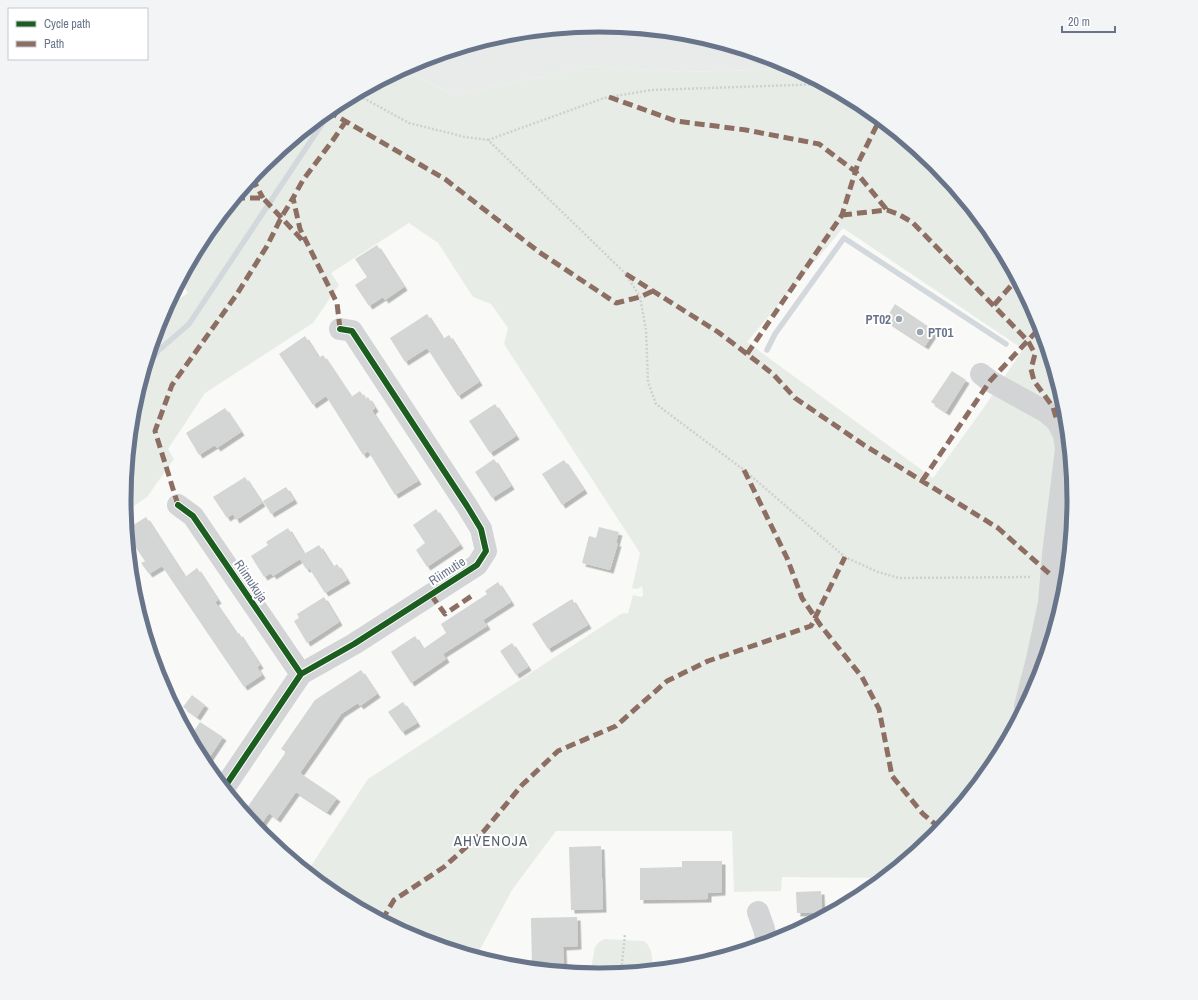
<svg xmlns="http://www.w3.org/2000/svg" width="1198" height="1000" font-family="'Archivo Narrow',sans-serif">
<defs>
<filter id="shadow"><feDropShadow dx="3.5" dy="3.5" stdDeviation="0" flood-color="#0004"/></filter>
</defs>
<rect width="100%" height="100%" fill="#f9f9f8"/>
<path fill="#e9eaea" d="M599 25 692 34 781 61 786 64 787 69 681 72 592 66 454 95 402 69 417 61 507 34Z"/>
<path fill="#e8ece6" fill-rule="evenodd" d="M786 64 863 105 935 164 994 236 1038 318 1065 408 1074 500 1065 593 1038 682 994 764 935 836 884 878 782 877 781 891 734 892 732 831H556L512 890 476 957 417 939 335 895 307 872 368 779 621 614 628 613 633 595 642 597 643 594 642 586 637 589 632 588 640 553 504 344 508 328 491 304 473 297 438 243 409 223 331 273 339 285 313 323 205 393 168 449 174 459 147 497 125 512 124 500 133 407 160 318 166 308 188 293 180 281 204 236 263 164 335 105 402 69 454 95 592 66 681 72 787 69ZM843 228 1023 349 985 406 933 478 747 342Z
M605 939 644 941C653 948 652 959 653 970L599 975 590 974 595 947 599 942Z"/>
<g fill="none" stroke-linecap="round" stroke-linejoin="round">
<path stroke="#d2d8dc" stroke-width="5.5" d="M767 350 775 334 844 238 1006 344
M144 371 158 351 189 324 334 106"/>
</g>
<path fill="#d4d5d5" filter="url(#shadow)" d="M377 245 404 287 385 300 383 297 369 306 355 285 367 277 355 259Z
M895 304 935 331 925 346 885 320Z
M427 314 443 339 449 335 479 382 458 396 427 348 405 362 390 338Z
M305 336 319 358 323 355 351 397 360 391 365 399 368 397 375 408 372 411 418 481 395 495 368 451 363 455 326 396 313 405 279 354Z
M952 371 966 380 946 412 931 402Z
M495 404 516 436 490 453 469 421Z
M225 408 241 432 217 448 215 445 199 455 186 433Z
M494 459 511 486 492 498 475 472Z
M564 460 584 490 562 505 542 474Z
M245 477 262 503 236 520 233 514 227 518 213 497Z
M286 487 294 500 271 514 263 501Z
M436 509 460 545 427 567 416 550 425 543 413 525Z
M146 517 185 577 197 568 218 600 215 602 237 634 239 633 260 665 257 667 262 675 244 687 162 566 149 574 141 563 145 561 127 535V529Z
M599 527 619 532 616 543H618L610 570 582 563 589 536 596 538Z
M288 528 304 554 319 545 333 567 337 564 347 580 325 593 309 568 306 569 300 559 273 576 271 573 264 577 251 556 268 545 266 542Z
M498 582 511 602 483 620 487 626 443 654 446 659 411 683 391 652 415 636 423 649 446 633 441 624 487 594 485 591Z
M324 597 339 622 307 643 294 621 299 618 297 614Z
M572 599 588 625 548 649 532 624Z
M512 643 528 667 516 675 500 651Z
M361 670 377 694 360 706 358 703 341 714 300 773 337 798 327 812 296 792 277 819 269 813 258 829 244 812 286 752 281 749 315 700Z
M192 695 205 705 197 717 183 707Z
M403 702 417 723 402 732 388 712Z
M200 722 223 737 205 764 190 737Z
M601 846 603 909 571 910 569 847Z
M682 861H722V892L708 893V899L640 900V868L682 867Z
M821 891 822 912 797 913 796 892Z
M577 917 578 946 563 947 564 970 532 968 531 918Z"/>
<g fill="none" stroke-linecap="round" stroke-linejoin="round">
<path stroke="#cfd0d2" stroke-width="2.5" stroke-dasharray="2 2" stroke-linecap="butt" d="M356 94 409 123 465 137 488 140 626 274 640 297 646 330 648 382 656 404 744 470 845 557 878 572 899 578 1032 577
M488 140 604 98 651 90 823 84
M621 973 625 934"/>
<path stroke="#d3d4d5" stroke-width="22" d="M981 374 990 381 1046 412 1057 421 1064 435 1066 449 1053 554 1049 603 1037 659 1025 706
M178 505 193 516 301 674
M224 788 301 674 354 644 477 565 486 551 481 529 467 506 352 331 340 329
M758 912 764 929 767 943"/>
<path stroke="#8d6e63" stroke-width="5" stroke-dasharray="10 5" stroke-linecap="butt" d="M609 97 676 121 746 130 819 144 856 172 887 210
M328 111 445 179 539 252 616 303 640 297 653 291
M252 178 263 198
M235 198H263L304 242
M842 215 887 210 898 214 912 222 1028 341 1035 354 1031 369 1034 381 1053 407 1057 421
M626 274 718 332 747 354 773 374 795 398 864 445 998 528 1052 576
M994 305 1017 279
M340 329 337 303 300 229 293 198 303 180 333 140 346 121
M1035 333 1039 322
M747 354 842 215 858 163 880 119
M744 470 787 558 802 598 821 626 862 677 879 709 892 776 923 814 941 829
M922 481 990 381 1035 333 1041 330
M178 505 155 431 172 385 237 294 267 246 281 218 293 198
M431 595 445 614 473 595
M382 920 394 900 444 867 484 831 522 785 558 751 616 726 667 681 708 661 811 626 845 557"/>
<g stroke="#fff" stroke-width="8">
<path id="cycleway" d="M178 505 193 516 301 674
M224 788 301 674 354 644 477 565 486 551 481 529 467 506 352 331 340 329"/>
</g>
<use href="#cycleway" stroke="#1b5e20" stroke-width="6"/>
</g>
<g fill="#9ba3b0" stroke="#fff" stroke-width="1.5">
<circle cx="899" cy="319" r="4"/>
<circle cx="920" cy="332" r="4"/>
</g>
<g text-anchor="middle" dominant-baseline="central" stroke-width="4" stroke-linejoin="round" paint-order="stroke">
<g font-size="13" font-weight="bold" fill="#687489" stroke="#fff" text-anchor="end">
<text x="891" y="319">PT02</text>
<text x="928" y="332" text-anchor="start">PT01</text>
</g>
<g font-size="13" fill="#687489" stroke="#fff">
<text transform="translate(447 571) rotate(-33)">Riimutie</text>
<text transform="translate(251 581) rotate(56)">Riimukuja</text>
</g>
<g font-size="15" letter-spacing="1" fill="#565f6e" stroke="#fff">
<text x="491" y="840">AHVENOJA</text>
</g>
</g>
<path d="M0 0H1198V1000H0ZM131 500a468 468 0 1 1 936 0a468 468 0 1 1-936 0Z" fill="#f3f4f6" fill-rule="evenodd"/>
<path fill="none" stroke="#687489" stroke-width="5" d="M131 500a468 468 0 1 1 936 0a468 468 0 1 1-936 0Z"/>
<rect x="8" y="8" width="140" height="52" fill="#ffffff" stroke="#c3c7d0"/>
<rect x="16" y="21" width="20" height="6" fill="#1b5e20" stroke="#c3c7d0"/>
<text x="44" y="28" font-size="12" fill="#687489">Cycle path</text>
<rect x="16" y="41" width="20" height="6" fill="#8d6e63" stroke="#c3c7d0"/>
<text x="44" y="48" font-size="12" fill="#687489">Path</text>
<path d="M1062 26v6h53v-6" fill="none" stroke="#687489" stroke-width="2"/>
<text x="1068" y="26" font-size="12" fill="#687489" stroke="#ffffff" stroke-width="3" paint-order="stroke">20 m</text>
</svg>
